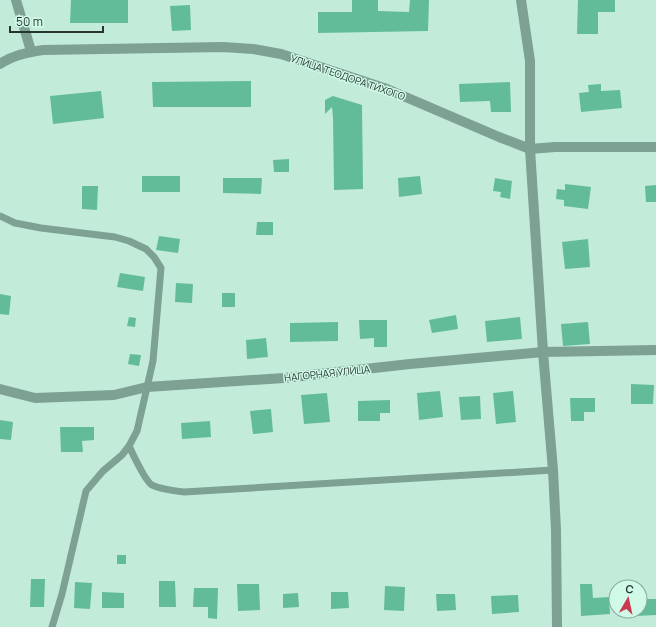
<svg xmlns="http://www.w3.org/2000/svg" width="656" height="627" font-family="Manrope,sans-serif">
<rect width="100%" height="100%" fill="#c3ebda"/>
<path fill="#62bc9a" d="M71 0H128V23H70Z
M352 0H378V11L409 12 410 0H429L428 31 318 33V12H352Z
M578 0H615V12H598V34H577Z
M190 5 191 30 172 31 170 6Z
M251 81V107H153L152 82Z
M510 82 511 112H491L490 101 460 102 459 84Z
M601 84V91L620 90 622 108 581 112 579 93 589 92 588 85Z
M101 91 104 118 53 124 50 96Z
M333 96 362 105 363 189 334 190 333 118 332 107 325 114V100Z
M289 159V172H274L273 160Z
M142 176H180V192H142Z
M420 176 422 194 399 197 398 178Z
M223 178H262L261 194 223 193Z
M495 178 512 181 510 199 500 197 501 192 493 191Z
M565 184 591 187 588 209 564 206V200L556 199 557 189 565 190Z
M656 185V202H646L645 186Z
M82 186H98L97 210 82 209Z
M257 222H273V235H256Z
M159 236 180 239 178 253 156 250Z
M588 239 590 267 565 269 562 242Z
M120 273 145 277 143 291 117 287Z
M176 283 193 284 192 303 175 302Z
M222 293H235V307H222Z
M0 294 11 296 9 315 0 314Z
M456 315 458 329 432 333 429 320Z
M129 317 136 318 135 327 127 326Z
M520 317 522 339 487 342 485 321Z
M359 320H387V347H374V338L360 339Z
M338 322V341L290 342V323Z
M588 322 590 344 563 346 561 324Z
M266 338 268 357 247 359 246 340Z
M130 354 141 355 139 366 128 364Z
M631 384 654 385 653 404H631Z
M440 391 443 417 419 420 417 393Z
M513 391 516 422 496 424 493 393Z
M327 393 330 422 304 424 301 395Z
M480 396 481 419 461 420 459 397Z
M570 398H595V412H584V421H571Z
M390 400V413H380V421H358V401Z
M271 409 273 432 253 434 250 411Z
M0 420 13 422 11 440 0 439Z
M210 421 211 437 182 439 181 423Z
M60 427H94V440L82 441 83 452H61Z
M117 555H126V564H117Z
M31 579H45L44 607H30Z
M159 581H175L176 607H159Z
M75 582 92 583 90 609 74 608Z
M237 584H259L260 610 238 611Z
M580 584H592L593 598 609 597 610 614 581 616Z
M385 586 405 587 404 611 384 610Z
M194 588H218L217 619 208 618V607H193Z
M102 592 124 593V608H102Z
M331 592H348L349 608 331 609Z
M298 593 299 607 283 608V594Z
M436 594H455L456 610 437 611Z
M518 595 519 612 492 614 491 596Z
M640 599H656V615L636 616V611H640Z"/>
<g fill="none" stroke-linecap="round" stroke-linejoin="round">
<path stroke="#7da192" stroke-width="7" d="M0 216 15 223 41 228 115 237 129 241 146 249 154 257 161 268 153 361 137 431 129 446 122 455 103 471 86 491 62 594 52 627
M129 446C133 454 145 481 152 485 159 489 176 491 184 492L553 470"/>
<path stroke="#7da192" stroke-width="10" d="M16 0 31 51
M521 0 530 61V149L543 352 553 470 556 530 557 627
M0 389 35 398 114 395 147 387 284 378 410 364 543 352 656 350"/>
<path stroke="#7da192" stroke-width="10" d="M0 64C13 55 28 52 43 50L223 47 253 49 281 54 387 89 499 137 530 149 555 147H656"/>
</g>
<g text-anchor="middle" dominant-baseline="central" stroke-width="3" stroke-linejoin="round" paint-order="stroke">
<g font-size="10" fill="#26362f" stroke="#d0f9e7">
<text transform="translate(348 77) rotate(19)">УЛИЦА ТЕОДОРА ТИХОГО</text>
<text transform="translate(327 373) rotate(-6)">НАГОРНАЯ УЛИЦА</text>
</g>
</g>
<g transform="translate(628 599) rotate(9)"><circle r="19" fill="#d0f9e7" stroke="#8cab9d"/>
<path d="M0-3L7 15L0 10L-7 15Z" fill="#ca394e"/>
<text y="-6" font-size="11" font-weight="bold" text-anchor="middle" fill="#26362f">С</text>
</g>
<path d="M10 26v6h93v-6" fill="none" stroke="#26362f" stroke-width="2"/>
<text x="16" y="26" font-size="12" fill="#26362f" stroke="#d0f9e7" stroke-width="3" paint-order="stroke">50 m</text>
</svg>
